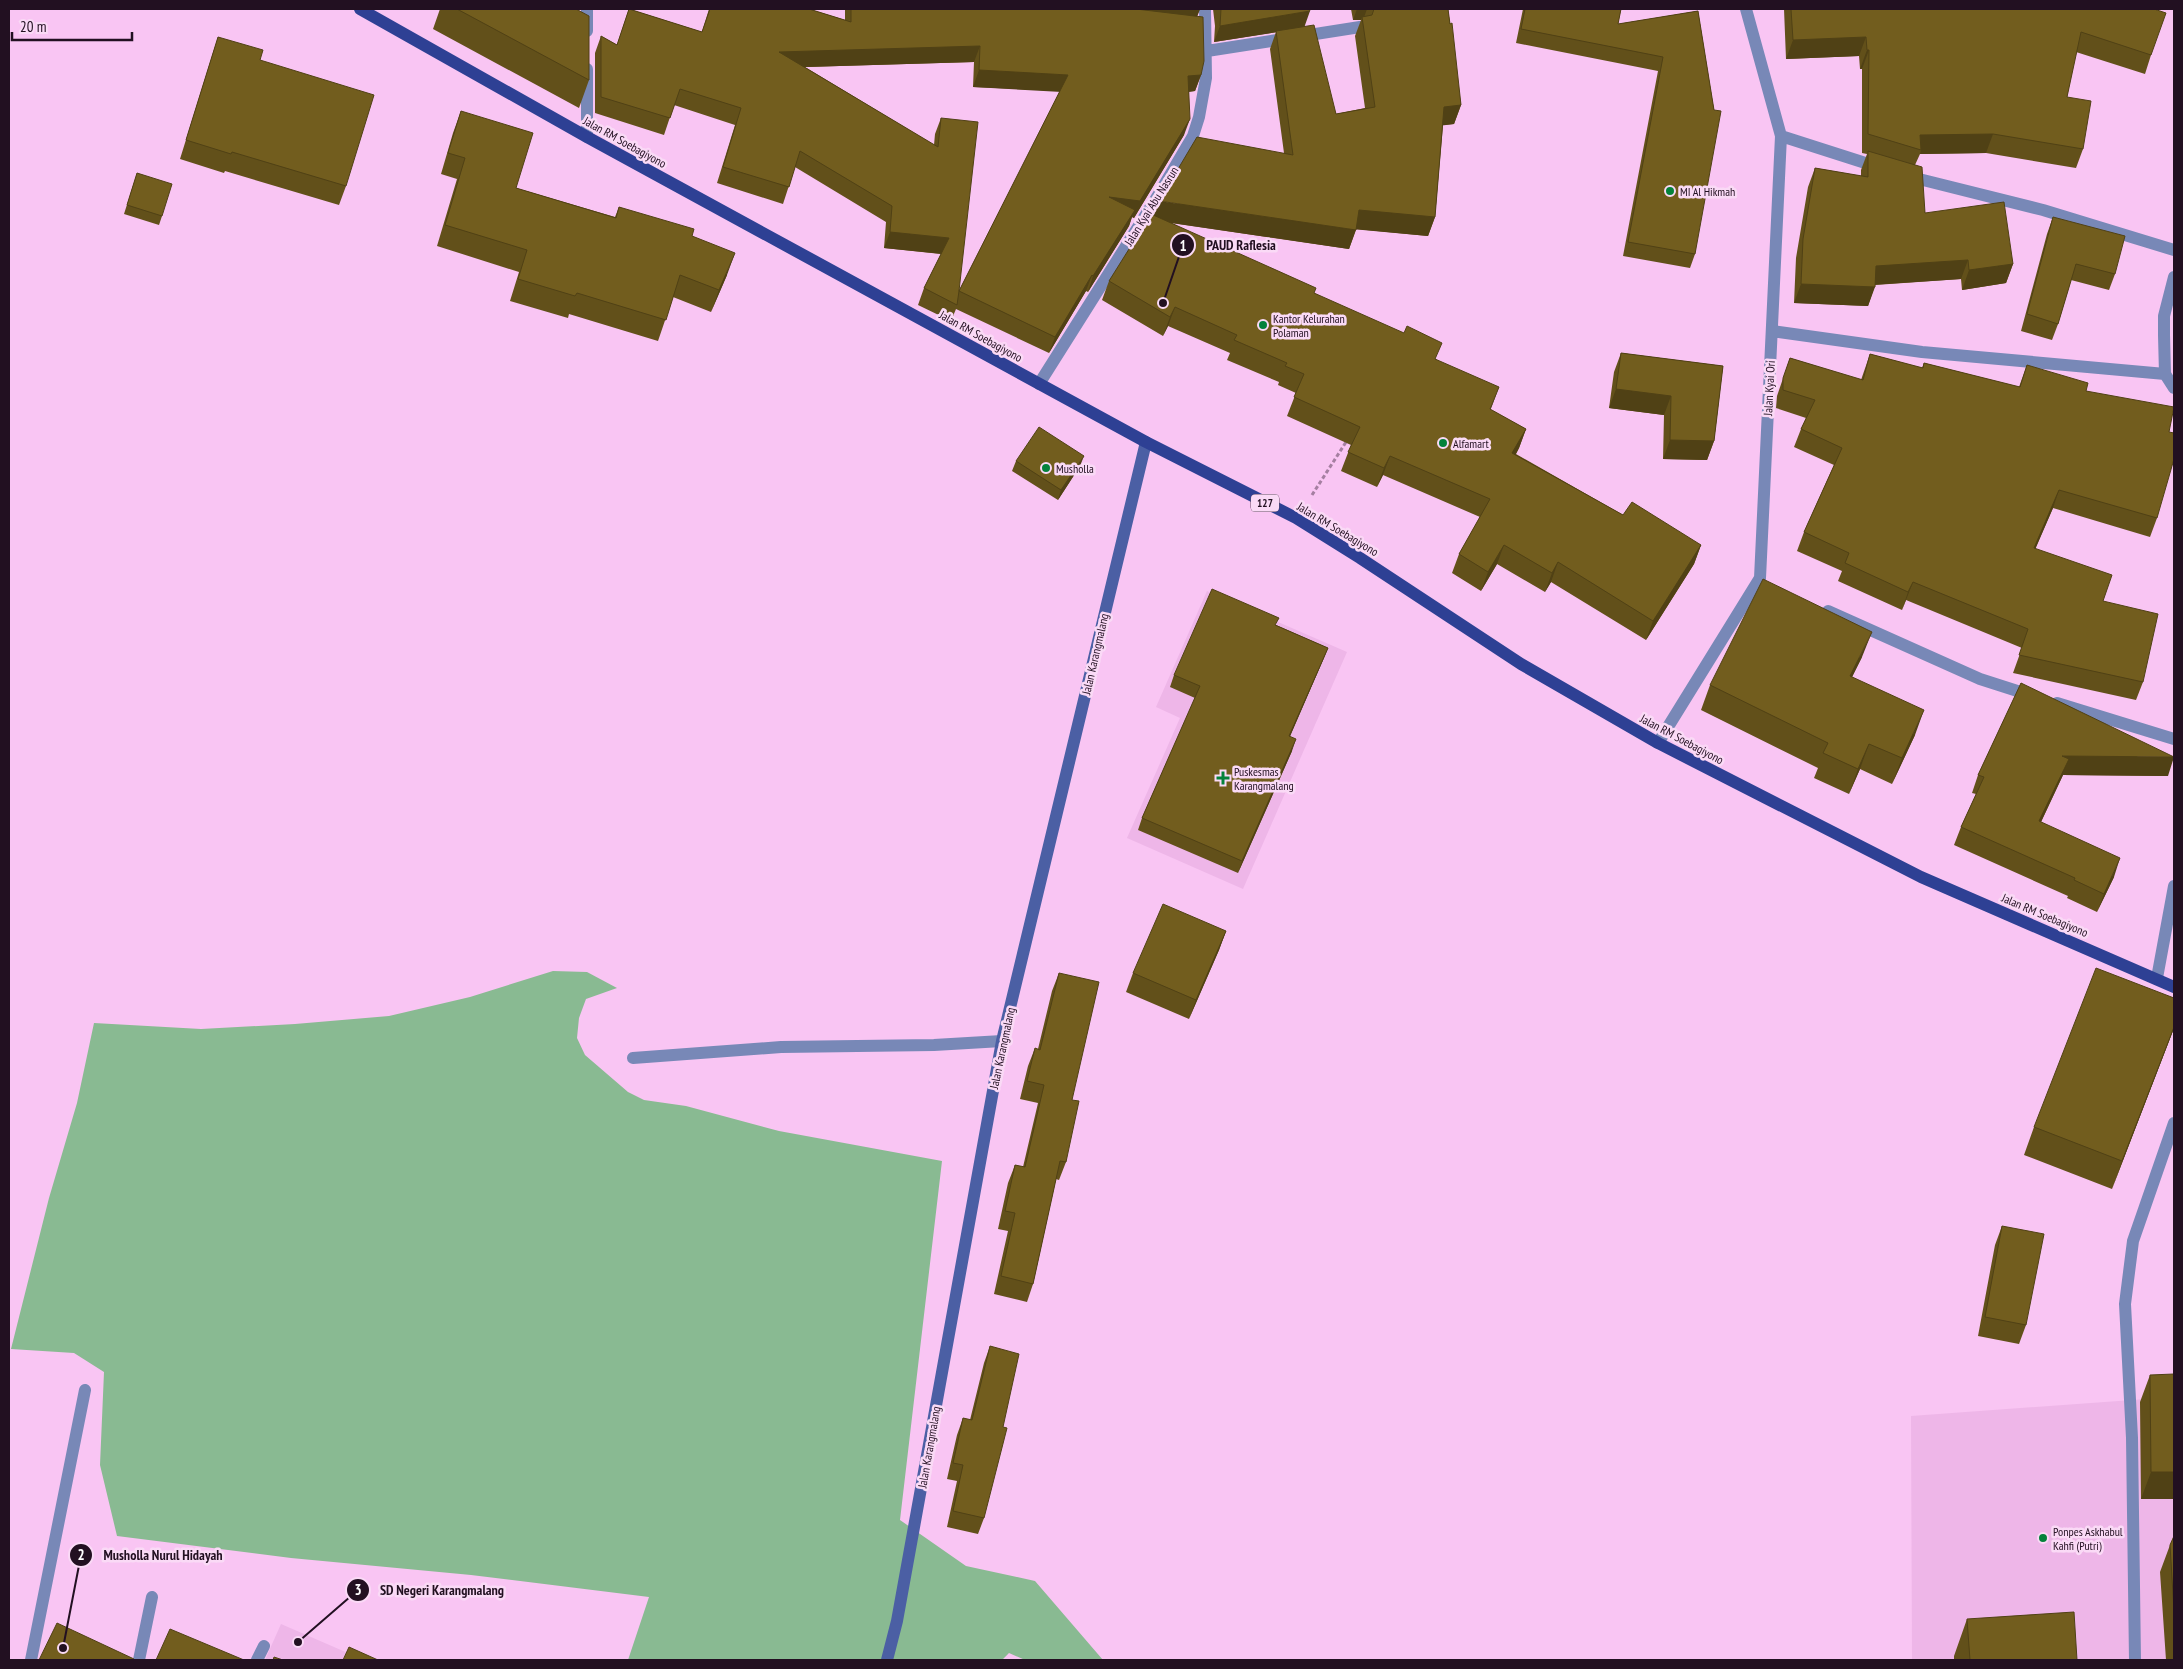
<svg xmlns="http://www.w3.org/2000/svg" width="2183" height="1669" font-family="'PT Sans Narrow',sans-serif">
<rect width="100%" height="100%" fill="#f9c5f3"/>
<path fill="#eeb6e8" d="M1207 591 1347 652 1243 889 1127 838 1180 718 1156 707Z
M2174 1397V1660H1912L1911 1416Z
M281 1624 364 1660H265Z"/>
<path fill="#89ba92" d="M553 971 587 972 617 988 586 999 579 1018 577 1038 585 1055 628 1092 644 1100 686 1106 779 1131 942 1161 900 1520 966 1566 1035 1581 1103 1660H1025L1009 1653 1002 1660H628L649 1597 471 1575 291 1558 117 1536 100 1465 104 1372 74 1353 11 1349 49 1198 77 1103 94 1023 201 1029 295 1024 389 1016 470 997Z"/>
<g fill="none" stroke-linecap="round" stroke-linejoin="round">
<path stroke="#a57fa1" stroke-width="3" stroke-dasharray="4 2.5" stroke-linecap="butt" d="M1312 495 1348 439"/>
<path stroke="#7888b7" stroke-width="12" d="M633 1058 781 1047 934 1045 1002 1041"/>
<path stroke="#7888b7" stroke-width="12" d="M587 9V31
M1207 51 1360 27
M587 69V137
M1781 136 1881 168
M1907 176 2043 210 2174 250
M2174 277 2164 316V335L2165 374 2174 388
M1772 331 1922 352 2165 374
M1039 384 1157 197 1193 136 1199 117 1206 78 1205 9
M1828 611 1980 679 2033 696
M2057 703 2174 739
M1658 743 1760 578 1781 136 1746 9
M2157 978 2174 886
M31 1660 85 1390
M139 1660 152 1597
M257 1660 264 1646
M2135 1660 2132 1438 2125 1304 2133 1241 2174 1123"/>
<path stroke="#4b5fa4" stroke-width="12" d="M887 1660 897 1621 1002 1041 1146 442"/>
<path stroke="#2e4094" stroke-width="12" d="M360 9 587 137 1146 442 1296 518 1360 558 1521 664 1658 743 1921 877 2174 987"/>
</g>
<path fill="#62501a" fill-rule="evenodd" d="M440 9H576L589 80 579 108 433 29Z
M629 9 702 32 709 9H809L845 20V9H1200L1197 16 1201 75 1195 91 1189 92 1184 135 1134 218 1132 217 1129 226 1088 292 1086 291 1049 353 956 309 951 321 918 305 924 288 941 254 884 248 886 222 795 167 783 204 717 183 735 125 674 105 664 135 595 113V53L601 36 617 45ZM974 62 973 87 1060 91 959 291 941 118 935 134 934 145 805 67Z
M1213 9H1309L1304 26 1336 114 1365 108 1355 36 1361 20H1353L1351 9H1448L1461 105 1454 124 1443 125 1435 217 1428 236 1356 229 1349 249 1171 223 1314 293 1436 359 1491 410 1526 429 1519 448 1516 454 1623 515 1701 545 1694 564 1646 640 1551 582 1545 592 1497 564 1481 591 1452 573 1459 554 1480 517 1383 475 1377 487 1341 471 1351 445 1287 416 1296 393 1278 385 1279 382 1227 360 1230 353 1168 326 1163 336 1102 300 1109 281 1154 215 1284 153 1270 49 1276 32 1214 42 1215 26Z
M1523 9H1621L1618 24 1698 11 1714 110 1695 254 1690 268 1623 256 1658 71 1516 43Z
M1784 9H2154L2151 55 2145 74 2076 52 2067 97 2083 149 2076 168 1986 153 1920 154 1915 165 1925 213 2013 264 2006 283 1962 290 1961 279 1875 285 1868 306 1794 303 1796 258 1808 187 1815 168 1861 176V170L1867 154 1862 153V69H1860L1859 56 1786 59Z
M218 37 260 60 346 186 339 205 225 171 224 173 180 159 212 56Z
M461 111 516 188 615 217 619 207 692 236 727 275 711 312 673 297 658 341 569 314 568 318 510 301 519 272 437 246 457 179 441 174 453 133Z
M137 173 162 216 159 225 124 214Z
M2053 217 2115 274 2109 290 2071 280 2058 324 2052 340 2021 331 2047 234Z
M1621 353 1723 366 1714 441 1707 460 1663 459 1664 415 1609 408 1614 372Z
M1870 354 1922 368 1924 363 2019 387 2027 365 2086 391 2169 432 2157 518 2150 537 2053 508 2035 549 2103 601 2143 682 2136 700 2013 673 2022 648 1906 600 1902 610 1838 581 1842 571 1797 551 1804 532 1834 465 1794 447 1801 429 1806 418 1776 408 1777 396 1790 358 1861 380Z
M1016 461 1080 466 1058 500 1012 471Z
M1276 625 1328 648 1323 660 1290 736 1292 751 1238 873 1138 830 1142 818 1195 698 1170 687 1174 675Z
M1862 657 1852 677 1915 735 1892 784 1860 769 1849 794 1814 778 1818 768 1701 710 1710 685Z
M2021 683 2168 776 2063 775 2041 822 2114 877 2097 912 2067 898 2068 896 1954 845 1961 827 1976 794 1972 793 1978 775Z
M1226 931 1219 950 1189 1019 1126 992 1133 973Z
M1059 973 1072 1100 1066 1162 1059 1180 1056 1179 1033 1284 1027 1302 994 1294 1008 1231 998 1229 1008 1183 1015 1165 1023 1167 1038 1103 1020 1099 1028 1066 1035 1048 1038 1049 1052 991Z
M2174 1028 2112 1189 2024 1155 2034 1127Z
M2002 1226 2026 1325 2019 1344 1978 1336 1995 1245Z
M990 1346 984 1518 978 1534 947 1527 957 1481 947 1479 957 1435 963 1418 970 1420 984 1363Z
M2150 1375 2174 1499H2141L2140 1402Z
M2174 1536V1660H2166L2160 1572 2170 1545Z
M1967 1619 2077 1660H1954V1656Z"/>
<path fill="#504115" d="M1131 9H1200L1197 17Z
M1357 9H1367L1363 20 1362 17 1361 20H1353Z
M1310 11 1304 28 1214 42 1220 26Z
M1866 37 1859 56 1786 59 1793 40Z
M980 46 974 62 773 68 779 52Z
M1867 50H1869L1862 69H1860Z
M979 70 1068 75 1062 92 973 87Z
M1201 75 1195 91 1182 92 1188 76Z
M1461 105 1454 124 1438 126 1444 107Z
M1190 119 1184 135 1134 218 1132 217 1129 226 1088 292 1093 276 1109 197Z
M1993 134 1986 153 1920 154 1921 150 1920 135Z
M1159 201 1356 230 1349 249 1152 220Z
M1359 210 1435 217 1428 236 1352 229Z
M890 232 949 238 943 254 884 248Z
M735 253 727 275 711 312 719 290Z
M1968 260 1961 279 1870 285 1876 266Z
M2013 264 2006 283 1962 290 1969 270Z
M1092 275 1086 291 1049 353 1055 337Z
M1801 284 1875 287 1868 306 1794 303Z
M1175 307 1168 326 1163 336 1170 317Z
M1499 387 1492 406 1483 428 1490 409Z
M1616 389 1671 396 1664 415 1609 408Z
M1526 429 1519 448 1506 472 1512 453Z
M1670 440 1714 441 1707 460 1663 459Z
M1084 456 1080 466 1058 500 1061 490Z
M1390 456 1383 475 1377 487 1384 468Z
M2059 490 2053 508 2028 566 2034 548Z
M1504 545 1497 564 1481 591 1488 572Z
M1701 545 1694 564 1646 640 1653 621Z
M1558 562 1551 582 1545 592 1552 573Z
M1913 582 1906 600 1902 610 1908 592Z
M1872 632 1862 657 1840 701 1850 676Z
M1328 648 1323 660 1285 748 1289 736Z
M1924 710 1915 735 1892 784 1902 758Z
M1296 739 1292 751 1238 873 1242 861Z
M1869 744 1860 769 1849 794 1858 769Z
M2062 756 2174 757 2168 776 2063 775 2033 839Z
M2120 858 2114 877 2097 912 2104 894Z
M1226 931 1219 950 1189 1019 1196 1000Z
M2174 1027V1028L2112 1189 2122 1161Z
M2151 1472H2174V1499H2141Z"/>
<path fill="#725d1e" stroke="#504115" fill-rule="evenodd" d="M457 9H576L589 16V80Z
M629 9 702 32 710 9H809L851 22V9H1136L1203 17 1204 61 1201 75 1188 76 1190 119 1140 201 1109 197 1135 210 1093 276 1092 275 1055 337 959 291 957 305 924 288 949 238 890 232 892 206 800 151 789 187 723 167 741 108 680 89 670 118 601 97V36L617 45ZM980 46 979 70 1068 75 959 291 978 122 941 118 938 147 779 52Z
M1221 9H1309L1310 11 1220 26Z
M1374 9H1448L1450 24 1452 23 1461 105 1444 107 1435 217 1359 210 1356 230 1159 201 1197 137 1293 155 1276 31 1314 25 1336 114 1375 107 1362 17 1372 15Z
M1525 9H1621L1618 24 1698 11 1714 110 1721 111 1695 254 1628 242 1663 57 1521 29Z
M1791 9H2154L2166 13 2151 55 2081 32 2067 97 2091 101 2083 149 1993 134 1920 135 1921 150 1868 134 1869 50H1867L1866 37 1793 40Z
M218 37 263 50 260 60 374 95 346 186 232 152 231 154 186 140Z
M461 111 533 133 516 188 616 218 619 207 694 229 692 236 735 253 719 290 680 275 666 320 577 293 575 296 518 279 527 250 445 225 465 158 448 153Z
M1868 151 1922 167 1925 213 2004 202 2013 264 1969 270 1968 260 1876 266 1875 287 1801 284 1803 239 1815 168 1868 177Z
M137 173 172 184 162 216 127 205Z
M1151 214 1316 288 1314 293 1404 333 1407 326 1442 343 1435 359 1499 387 1490 409 1526 429 1512 453 1623 515 1632 502 1701 545 1653 621 1558 562 1552 573 1504 545 1488 572 1459 554 1490 499 1390 456 1384 468 1348 452 1360 427 1294 397 1304 374 1285 366 1287 363 1234 340 1237 335 1175 307 1170 317 1109 281Z
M2053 217 2125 236 2115 274 2076 264 2058 324 2027 314Z
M1621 353 1723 366 1714 441 1670 440 1671 396 1616 389Z
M1870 354 1923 368 1924 363 2020 387 2027 365 2088 383 2086 391 2174 407 2169 432 2174 433V459L2157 518 2059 490 2034 548 2112 575 2103 601 2158 614 2143 682 2019 655 2028 629 1913 582 1908 592 1845 563 1849 553 1804 532 1842 448 1801 429 1815 400 1783 390V378L1790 358 1863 380Z
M1039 427 1084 456 1061 490 1016 461Z
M1763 579 1872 632 1850 676 1924 710 1902 758 1869 744 1858 769 1823 753 1828 743 1710 685Z
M1212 589 1279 618 1275 625 1328 648 1289 736 1296 739 1242 861 1142 818 1200 686 1174 675Z
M2021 683 2174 757 2062 756 2069 759 2039 821 2120 858 2104 894 2074 880 2075 878 1961 827 1984 777 1978 775Z
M1163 904 1226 931 1196 1000 1133 973Z
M2096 968 2174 998V1027L2122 1161 2034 1127Z
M1059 973 1099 982 1072 1100 1079 1101 1066 1162 1060 1161 1033 1284 1001 1276 1015 1213 1005 1211 1015 1165 1025 1167 1044 1085 1027 1081 1035 1048 1040 1050Z
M2002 1226 2044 1234 2026 1325 1985 1317Z
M990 1346 1019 1354 1003 1427 1007 1428 984 1518 953 1511 963 1465 953 1463 963 1418 972 1420Z
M2174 1374V1472H2151L2150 1375Z
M2174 1536V1611L2170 1545Z
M2074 1612 2077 1660H1970L1967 1619Z
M57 1623 134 1659V1660H39Z
M170 1629 244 1660H156Z
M349 1647 378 1660H343Z
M274 1657 283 1660H273Z"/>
<g fill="#04823b" stroke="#fadaf6" stroke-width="2">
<circle cx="1670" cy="191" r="5"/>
<circle cx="1263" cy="325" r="5"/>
<circle cx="1443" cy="443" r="5"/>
<circle cx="1046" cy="468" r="5"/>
<path d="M1220.5 770.5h5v5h5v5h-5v5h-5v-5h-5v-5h5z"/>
<circle cx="2043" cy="1538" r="5"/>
</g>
<g text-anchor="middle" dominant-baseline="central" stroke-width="5" stroke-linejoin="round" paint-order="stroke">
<rect fill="#fadaf6" stroke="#634d61" stroke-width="1" x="1251" y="494.5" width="28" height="17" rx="4"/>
<g font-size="11" font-weight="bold" fill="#221021">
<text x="1265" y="503">127</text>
</g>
<g font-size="12" fill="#221021" stroke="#fadaf6">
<text transform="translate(625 142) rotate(29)">Jalan RM Soebagiyono</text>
<text transform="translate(1151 206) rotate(-58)">Jalan Kyai Abu Nasrun</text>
<text transform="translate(981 336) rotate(29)">Jalan RM Soebagiyono</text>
<text transform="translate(1769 388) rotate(-87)">Jalan Kyai Ori</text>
<text transform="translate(1338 529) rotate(31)">Jalan RM Soebagiyono</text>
<text transform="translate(1095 654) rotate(-77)">Jalan Karangmalang</text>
<text transform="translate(1682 739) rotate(28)">Jalan RM Soebagiyono</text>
<text transform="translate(2045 915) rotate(23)">Jalan RM Soebagiyono</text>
<text transform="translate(1002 1048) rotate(-78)">Jalan Karangmalang</text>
<text transform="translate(929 1447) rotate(-80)">Jalan Karangmalang</text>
</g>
<g font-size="12" fill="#221021" stroke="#fadaf6" text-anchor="start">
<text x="1680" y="191">MI Al Hikmah</text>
<text x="1273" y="318">Kantor Kelurahan<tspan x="1273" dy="14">Polaman</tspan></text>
<text x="1453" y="443">Alfamart</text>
<text x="1056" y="468">Musholla</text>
<text x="1234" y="771">Puskesmas<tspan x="1234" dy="14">Karangmalang</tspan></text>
<text x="2053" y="1531">Ponpes Askhabul<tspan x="2053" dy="14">Kahfi (Putri)</tspan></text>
</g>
</g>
<path fill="none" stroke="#221021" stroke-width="2" d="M1163 303L1183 245M63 1648L81 1555M298 1642L358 1590"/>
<g fill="#221021" stroke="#fadaf6" stroke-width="2">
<circle cx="1163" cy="303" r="5"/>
<circle cx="63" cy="1648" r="5"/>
<circle cx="298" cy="1642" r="5"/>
<circle cx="1183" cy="245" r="12"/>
<circle cx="81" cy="1555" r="12"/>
<circle cx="358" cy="1590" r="12"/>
</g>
<g font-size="15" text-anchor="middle" font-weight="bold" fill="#fff">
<text x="1183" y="251">1</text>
<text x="81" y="1560">2</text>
<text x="358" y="1595">3</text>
</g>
<g font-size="14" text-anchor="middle" font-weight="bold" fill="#221021" stroke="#fadaf6" stroke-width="5" stroke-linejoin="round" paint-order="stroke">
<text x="1241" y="250">PAUD Raflesia</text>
<text x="163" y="1560">Musholla Nurul Hidayah</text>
<text x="442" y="1595">SD Negeri Karangmalang</text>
</g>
<rect width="2183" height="1669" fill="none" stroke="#221021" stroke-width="20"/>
<path d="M12 32v8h120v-8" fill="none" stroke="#221021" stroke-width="2.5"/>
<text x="20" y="32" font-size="15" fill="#221021" stroke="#fadaf6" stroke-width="4" paint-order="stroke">20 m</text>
</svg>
